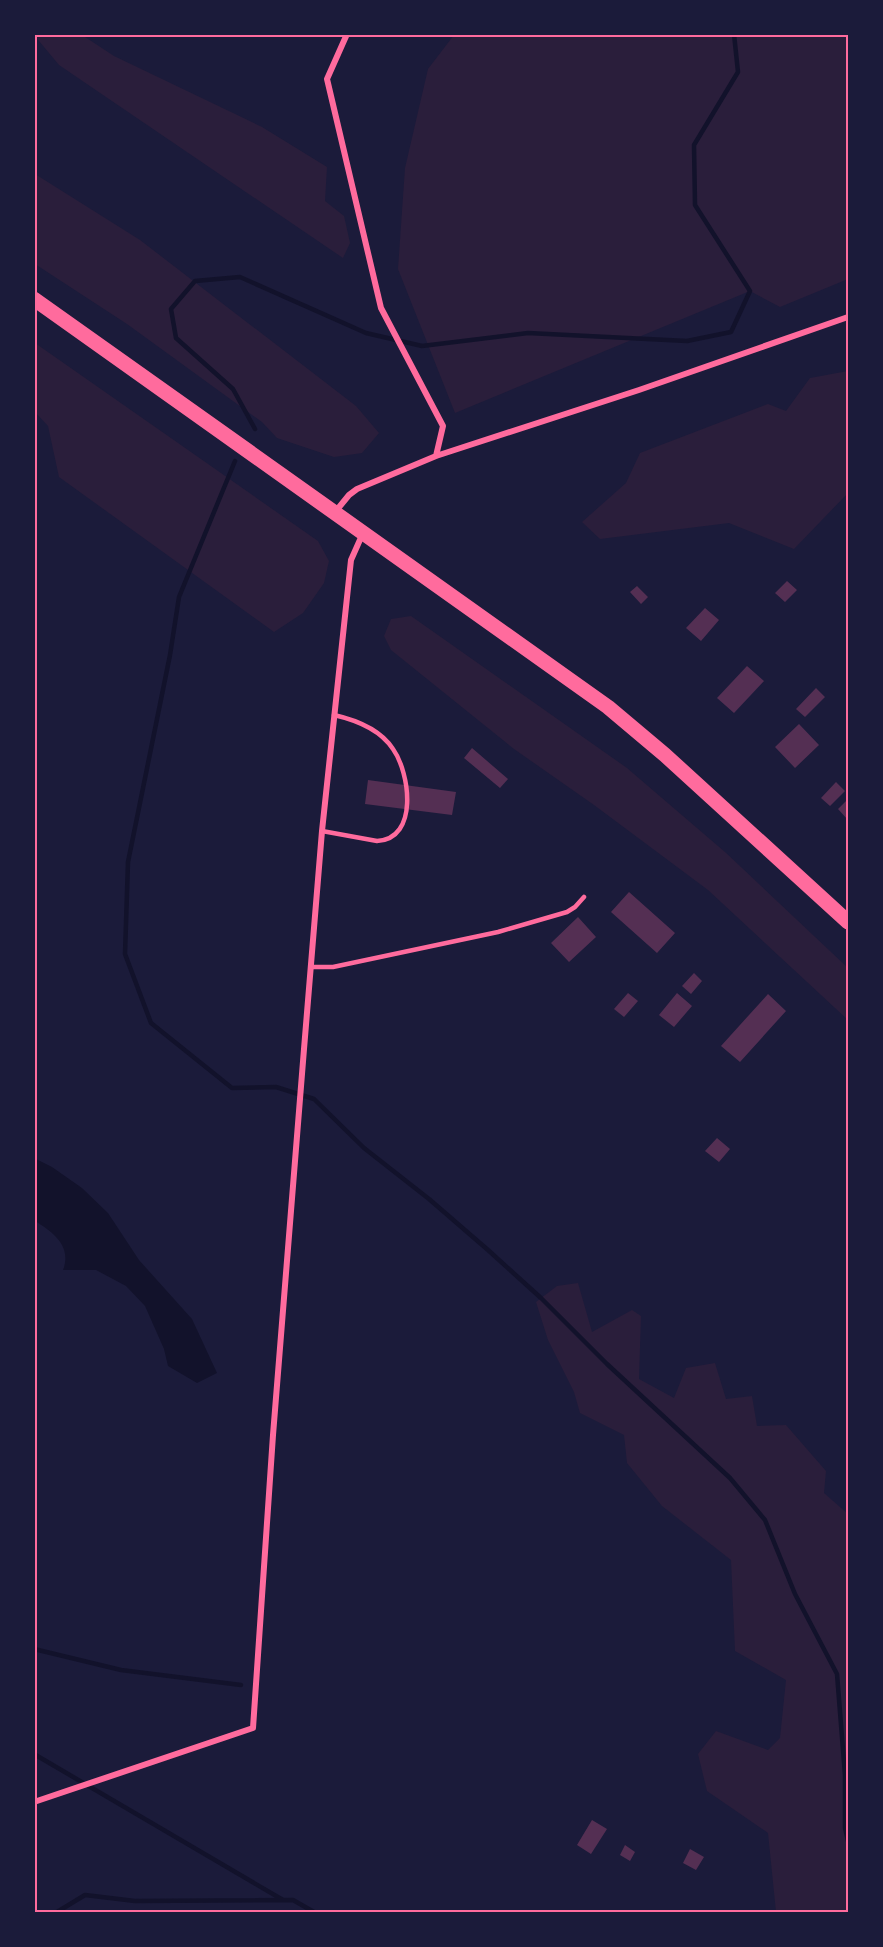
<svg xmlns="http://www.w3.org/2000/svg" width="883" height="1947" font-family="Raleway,sans-serif">
<rect width="100%" height="100%" fill="#1b1b3a"/>
<path fill="#2a1e3b" d="M34 35H82L114 56 262 127 327 167 325 201 344 216 350 243 343 258 59 65Z
M454 35H848V279L780 307 750 291 455 413 398 269 405 168 428 69Z
M35 174 140 240 356 406 379 433 362 453 334 457 277 438 262 422 127 324 35 264Z
M35 343 318 541 329 561 324 583 303 613 274 632 59 477 48 426 35 412Z
M848 371V493L794 549 729 523 600 539 582 522 626 483 640 453 768 404 786 411 810 378Z
M411 616 627 768 725 852 848 968V1020L708 890 594 805 514 749 391 650 384 636 391 619Z
M578 1283 592 1332 632 1310 641 1316 639 1379 674 1398 686 1368 715 1363 726 1399 752 1396 757 1426 786 1425 826 1471 824 1493 848 1514V1912H776L768 1833 707 1791 698 1754 716 1731 768 1750 780 1738 786 1680 735 1651 731 1560 662 1506 627 1463 624 1435 580 1413 574 1392 548 1340 536 1302 557 1286Z"/>
<path fill="#12122b" d="M34 1158 52 1167 82 1188 108 1213 139 1260 192 1319 217 1373 197 1383 168 1366 164 1349 145 1306 126 1286 96 1270H63C72 1246 54 1233 35 1221Z"/>
<g fill="none" stroke-linecap="round" stroke-linejoin="round">
<path stroke="#12122b" stroke-width="4.5" d="M255 429 233 389 176 338 171 309 195 281 240 277 366 333 422 346 528 333 687 341 731 332 750 291 695 205 694 145 738 72 734 34
M235 461 179 597 170 655 128 862 125 954 151 1023 232 1088 276 1087 314 1099 364 1148 429 1199 488 1250 541 1298 607 1364 730 1478 765 1520 795 1594 837 1674 845 1775V1828L848 1841
M34 1649 121 1670 241 1685
M34 1754 283 1900
M57 1912 85 1895 135 1901 293 1900 314 1912"/>
</g>
<path fill="#542f53" d="M787 581 797 590 785 602 775 593Z
M637 586 648 597 641 604 630 592Z
M705 608 719 620 701 641 686 628Z
M747 666 764 681 734 713 717 698Z
M816 688 825 697 805 717 796 709Z
M799 724 819 745 795 768 775 747Z
M472 748 508 779 500 788 464 758Z
M368 780 456 792 452 815 365 804Z
M836 782 845 791 830 806 821 798Z
M848 799V820L838 809Z
M629 892 675 933 657 953 611 912Z
M578 917 596 937 569 962 551 943Z
M694 973 702 981 691 994 682 986Z
M628 993 638 1001 624 1017 614 1009Z
M677 993 692 1006 674 1027 659 1015Z
M768 994 786 1011 740 1062 721 1046Z
M717 1138 730 1149 719 1162 705 1151Z
M592 1820 607 1829 591 1854 577 1845Z
M625 1845 635 1852 630 1861 620 1855Z
M690 1849 704 1857 696 1870 683 1863Z"/>
<g fill="none" stroke-linecap="round" stroke-linejoin="round">
<path stroke="#ff6b9d" stroke-width="4.5" d="M322 831 377 841C419 839 410 773 393 749 380 729 356 720 334 715
M311 967H333L498 932 567 912 575 907 584 897"/>
<path stroke="#ff6b9d" stroke-width="6" d="M347 34 327 79 381 308 443 426 436 456
M336 511 349 495 357 489 436 456 639 390 848 317
M34 1802 253 1728 273 1435 304 1049 322 831 351 560 363 533"/>
<path stroke="#ff6b9d" stroke-width="15" d="M34 299 608 707 665 755 848 922"/>
</g>
<rect width="883" height="1947" fill="none" stroke="#1b1b3a" stroke-width="72"/>
<rect x="36" y="36" width="811" height="1875" fill="none" stroke="#ff6b9d" stroke-width="2"/>
</svg>
